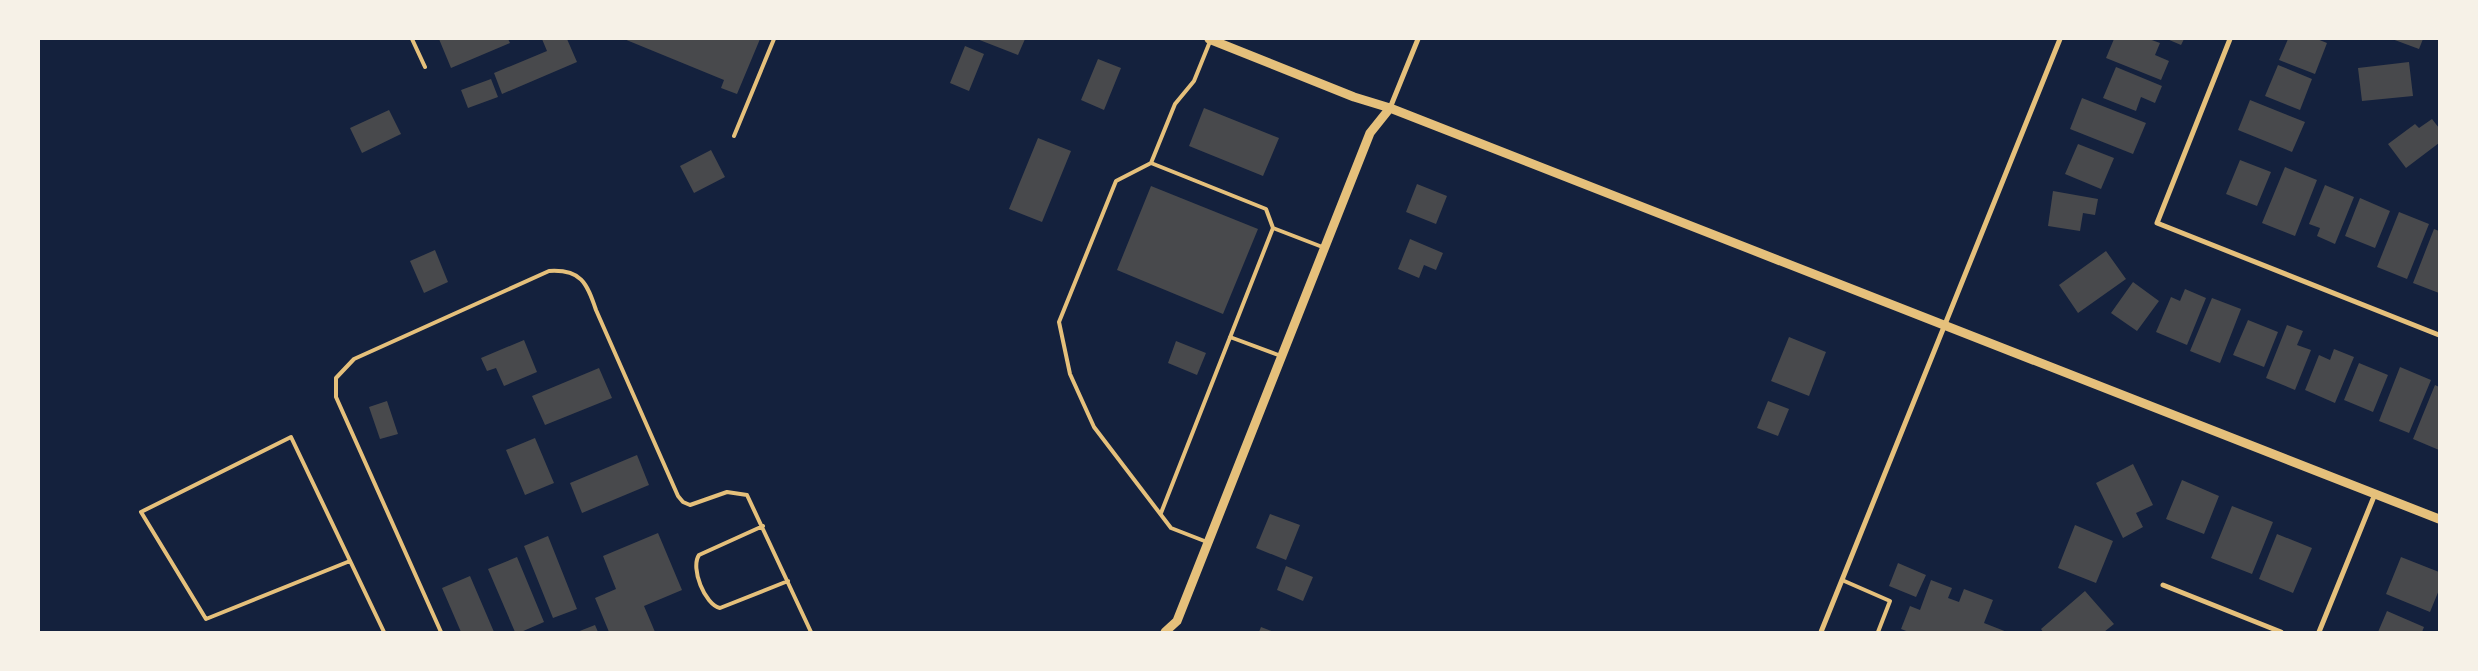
<svg xmlns="http://www.w3.org/2000/svg" width="2478" height="671" font-family="'Nunito Sans',sans-serif">
<rect width="100%" height="100%" fill="#14213d"/>
<path fill="#48494c" d="M439 39H508L510 43 451 68Z
M542 39H567L577 62 502 94 494 73 547 51Z
M624 39H760L737 94 721 88 724 80Z
M977 39H1025L1018 55Z
M2114 39H2149L2160 43 2155 55 2169 61 2161 80 2106 58Z
M2167 39H2184L2181 45Z
M2288 39H2317L2327 43 2315 74 2279 60Z
M2392 39H2423L2419 49Z
M965 46 984 54 969 91 950 83Z
M1098 59 1121 68 1104 110 1081 100Z
M2409 62 2413 96 2362 101 2358 68Z
M2278 65 2312 79 2300 110 2265 96Z
M2116 67 2162 86 2155 103 2141 97 2136 111 2103 98Z
M491 79 498 97 468 108 461 90Z
M2082 98 2146 123 2133 154 2070 129Z
M2250 100 2305 122 2292 152 2238 130Z
M1204 108 1279 138 1263 176 1189 146Z
M389 110 401 134 362 153 350 128Z
M2432 119 2439 128V143L2406 168 2388 144 2415 124 2419 128Z
M1038 138 1071 151 1042 222 1009 209Z
M2078 144 2114 158 2101 189 2065 174Z
M711 150 725 177 694 193 680 166Z
M2240 160 2271 172 2257 206 2226 194Z
M2285 167 2317 180 2295 236 2262 223Z
M1417 184 1447 196 1436 224 1406 212Z
M2325 185 2354 197 2335 244 2317 236 2320 228 2309 224Z
M1151 186 1258 229 1223 314 1117 270Z
M2053 191 2098 199 2095 215 2083 213 2080 231 2048 226Z
M2360 198 2390 211 2375 248 2345 236Z
M2399 212 2429 224 2407 279 2377 267Z
M2434 229 2439 231V293L2413 283Z
M1410 239 1443 253 1436 270 1424 265 1419 278 1398 269Z
M435 250 448 282 424 293 410 261Z
M2106 251 2126 279 2078 313 2059 285Z
M2133 282 2159 301 2137 331 2111 313Z
M2185 289 2206 298 2187 345 2156 332 2171 297 2180 301Z
M2212 298 2241 309 2220 363 2190 351Z
M2248 320 2278 332 2264 367 2233 355Z
M2287 325 2303 331 2297 345 2311 350 2295 390 2266 378Z
M1789 337 1826 352 1809 396 1771 381Z
M524 340 537 372 504 386 496 368 487 371 481 358Z
M1176 341 1206 353 1197 375 1168 363Z
M2334 349 2354 357 2335 403 2305 390 2319 355 2330 360Z
M2359 363 2388 375 2373 412 2344 400Z
M2400 367 2431 380 2409 433 2379 421Z
M599 368 612 398 545 425 532 396Z
M2435 385 2439 387V450L2413 439Z
M387 401 398 434 380 439 369 407Z
M1768 401 1789 409 1778 436 1757 428Z
M535 438 554 483 525 495 506 450Z
M637 455 649 485 582 513 570 483Z
M2133 464 2153 505 2136 513 2143 527 2123 538 2096 483Z
M2182 480 2219 496 2204 534 2166 519Z
M2232 506 2273 522 2252 574 2211 558Z
M1270 514 1300 525 1286 560 1256 548Z
M2075 525 2113 541 2096 583 2058 568Z
M658 533 682 590 644 606 655 632H609L595 598 616 589 603 556Z
M2277 534 2312 548 2293 593 2259 579Z
M548 536 577 609 553 618 524 546Z
M517 557 544 622 521 632H515L488 569Z
M2401 557 2439 572V590L2430 612 2386 594Z
M1898 563 1926 575 1916 597 1889 586Z
M1286 566 1313 577 1303 601 1277 590Z
M470 576 494 632H461L442 588Z
M1931 580 1952 588 1948 598 1959 602 1964 589 1993 600 1984 623 2007 632H1909L1901 629 1910 606 1920 610Z
M2085 591 2114 624 2104 632H2043L2041 629Z
M2387 611 2424 627 2422 632H2378Z
M595 625 598 632H577Z
M1261 627 1274 632H1259Z"/>
<g fill="none" stroke-linecap="round" stroke-linejoin="round">
<path stroke="#e5c07b" stroke-width="4" d="M412 39 425 67
M734 136 774 39
M1151 163 1266 209 1273 228 1161 513
M1273 228 1325 248
M1230 337 1281 356
M763 526 699 555C690 568 705 605 720 608L788 581
M1207 542 1171 528 1094 427 1070 374 1059 322 1116 181 1151 163 1175 104 1194 81 1211 39
M350 561 206 619 141 512 291 437 384 632
M1842 580 1890 601 1878 632
M441 632 336 397V378L354 359 549 271C581 269 587 283 596 310L678 496 683 502 690 505 727 492 747 495 811 632"/>
<path stroke="#e5c07b" stroke-width="5" d="M2230 39 2157 223 2439 335
M1390 108 1418 39
M2163 585 2281 632
M1821 632 2060 39
M2319 632 2375 494"/>
<path stroke="#e5c07b" stroke-width="9" d="M1209 39 1354 97 1390 108 2439 519
M1165 632 1177 621 1370 133 1390 108"/>
</g>
<rect width="2478" height="671" fill="none" stroke="#f6f1e7" stroke-width="80"/>
</svg>
